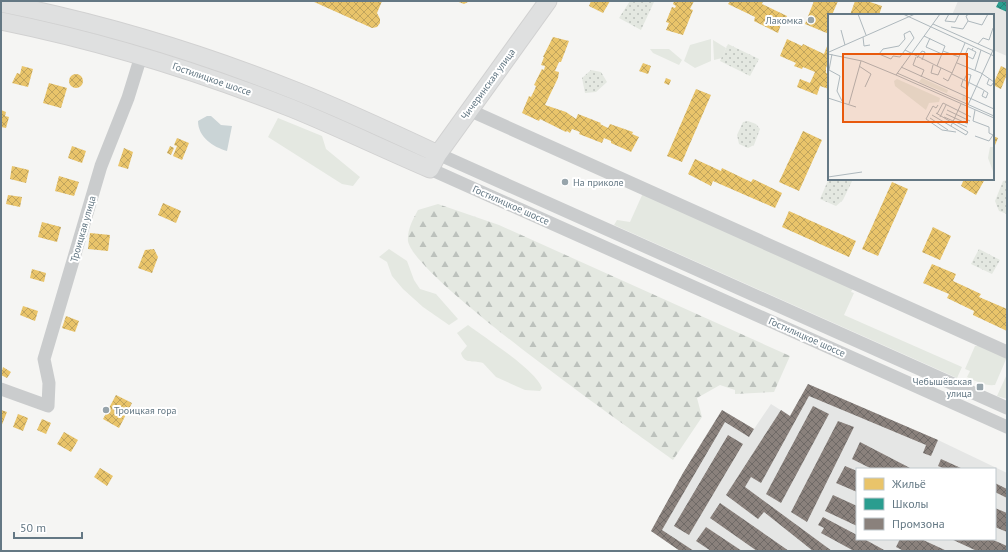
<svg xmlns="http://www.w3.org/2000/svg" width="1008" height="552" font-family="'PT Sans',sans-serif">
<defs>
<pattern id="forest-firs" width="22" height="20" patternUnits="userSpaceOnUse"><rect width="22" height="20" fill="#e4e8e1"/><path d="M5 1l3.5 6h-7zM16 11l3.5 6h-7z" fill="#bcc1bc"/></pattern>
<pattern id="park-dots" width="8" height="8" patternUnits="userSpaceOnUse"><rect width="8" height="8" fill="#e4e8e1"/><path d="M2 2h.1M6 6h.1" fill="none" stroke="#bcc1bc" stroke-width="1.8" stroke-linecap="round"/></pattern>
<pattern id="homes-cross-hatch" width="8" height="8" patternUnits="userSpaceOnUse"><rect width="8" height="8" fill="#e9c46a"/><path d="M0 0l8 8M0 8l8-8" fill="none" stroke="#c0a45d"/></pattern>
<pattern id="schools-cross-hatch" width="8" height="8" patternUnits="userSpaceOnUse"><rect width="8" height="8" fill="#2a9d8f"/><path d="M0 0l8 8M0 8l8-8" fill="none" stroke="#277f75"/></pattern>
<pattern id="industry-cross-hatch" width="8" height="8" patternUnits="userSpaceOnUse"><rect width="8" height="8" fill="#8a817c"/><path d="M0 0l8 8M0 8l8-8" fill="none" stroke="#6f6a67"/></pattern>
</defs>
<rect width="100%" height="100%" fill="#f5f5f3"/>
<path fill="#e5e6e5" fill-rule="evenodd" d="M958 1H1007V56L993 50V15H952Z
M808 384 938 440 1007 473V551H680L651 531 683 473 722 410 754 429 771 404 790 416ZM857 469H995V539H857Z"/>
<path fill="#e4e8e1" d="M711 39V61L695 68 684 61 690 45Z
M713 40 726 48 722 58 714 60Z
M650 49H669L682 60 679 65 653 53Z
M278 118 322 136 326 149 360 177 353 186 342 184 268 137Z
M643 193 853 288 851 292 854 293 844 315 962 367 957 378 614 225 617 220 630 222Z
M389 249 407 261 414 280 420 289 436 294 458 319 449 325 423 307 403 289 392 276 387 262 379 257Z
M468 325C485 338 536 370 542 388L540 391 525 390 496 377 483 363C475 360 464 365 461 353L467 346 457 333Z
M975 346H980L1007 357 995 385C985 386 978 382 967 377L970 371 965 369Z
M1007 374V399L997 396Z"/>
<path fill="url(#forest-firs)" d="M438 204 499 225 790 356 774 392 735 394V390L720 385 697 398 702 417 673 460C632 430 414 278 408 241 407 230 413 219 418 210Z"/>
<path fill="url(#park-dots)" d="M630 1 654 2 641 30 619 18Z
M728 44 759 59 750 76 720 61Z
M591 70 601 72 607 82 596 92 585 93 582 78Z
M748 121 756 124 760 129 754 145 748 148 739 144 737 135 743 122Z
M829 178 853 179 843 200 836 206 820 199Z
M1007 180V214L999 211 995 201 1003 181Z
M979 249 1000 260 992 274 971 264Z"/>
<path fill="#cad4d6" d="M207 116H211L221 125 232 126 227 151C213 147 198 137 198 121Z"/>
<path fill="url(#homes-cross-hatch)" d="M312 1H382L377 13 380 19V23L377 27 372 28Z
M456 1H470L464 4Z
M591 1H610L603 13 589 6Z
M674 1H694L690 9 693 10 683 35 666 30 669 23 666 22 672 7 675 8 676 6 673 4Z
M730 1H763L762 4 787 16 783 24H781L778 33 754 21 755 17 728 4Z
M814 1H838L832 15H829V34L805 24Z
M855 1H867L882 6 879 15H850Z
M553 37 569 41 561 62H559L555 71 559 72 558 78 545 105 566 112 576 119 578 114 601 123 600 124 608 128 610 124 633 132 632 134 639 137 631 152 611 143V141L604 138 602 143 579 134 580 132 572 129 570 133 567 131 566 132 540 119 539 121 522 113 529 96 531 97 535 89 536 86 534 85 542 69 544 70 545 66 541 65 544 57H543Z
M787 39 802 46 803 44 824 54 829 41V60L826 68V73L829 74V89L820 86 817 95 797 87 800 79 810 83 815 72 803 67 802 69 794 66 796 63 780 56Z
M643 63 651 66 648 74 639 71Z
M22 66 33 69 28 87 12 83 17 73 20 74Z
M1001 66 1007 69V74L1001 89 993 85Z
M69 81a7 7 0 1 1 14 0a7 7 0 1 1-14 0Z
M666 78 671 80 669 85 664 83Z
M49 83 67 88 61 108 43 103Z
M696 89 711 95 682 162 667 156Z
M1 110 6 112 5 116 9 117 6 128 1 127Z
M803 131 822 140 799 191 779 182Z
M993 136 998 138 993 150Z
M177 138 189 143 182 160 173 156 177 146 174 145Z
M72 146 86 151 82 163 68 158Z
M170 146 174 148 171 155 167 153Z
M124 148 133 152 128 169 118 166Z
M695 159 721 171 722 168 751 182 753 179 782 193 775 208 713 181 711 186 688 174Z
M12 166 29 170 26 183 10 179Z
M59 176 79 182 74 196 55 191Z
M964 179H985L976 195 961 186Z
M892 182 908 189 878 256 862 249Z
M8 195 22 197 20 207 6 204Z
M163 203 181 211 176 223 158 215Z
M789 211 856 241 849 257 782 227Z
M42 222 61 227 57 242 38 237Z
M933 227 951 236 940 260 922 252Z
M90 233 110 235 108 251 88 249Z
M154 249 158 257 152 273 138 268 145 250Z
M932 264 956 274 953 281 981 294 979 297 1007 309V331L973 315 974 311 947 298 949 294 923 283Z
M32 269 46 273 44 282 30 278Z
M23 306 38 311 35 321 20 315Z
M66 316 79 321 75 332 62 328Z
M3 367 11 372 7 378 1 375Z
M116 395 132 403 119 428 103 419Z
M1 410 7 412 1 427Z
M18 414 28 418 23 431 13 427Z
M42 419 51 423 46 434 37 430Z
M64 432 78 440 71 452 57 444Z
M100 468 113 476 107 486 94 477Z"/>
<path fill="url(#schools-cross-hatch)" d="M999 1H1007V12L996 7Z"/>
<path fill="url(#industry-cross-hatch)" d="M808 384 938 440 931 456 923 453 926 445 809 396 761 483 751 477 745 487 832 551H813L764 512 758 519 726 495 781 410 790 416Z
M813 406 829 414 781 503 766 494Z
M722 410 754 429 749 437 725 422 662 530 694 551H680L651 531 683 473Z
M838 421 854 427 807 522 791 512Z
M728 435 743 444 689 535 674 526Z
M860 442 912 469H872L852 459Z
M941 459 963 469H945L938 466Z
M845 466 857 471V492L836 483Z
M995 483 1007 489V498L995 492Z
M833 495 857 506V526L825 511Z
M720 503 789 551H757L710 518Z
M995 508 1007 513V532L995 527Z
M823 517 857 535V539H864L886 551H854L821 533 824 528 818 525Z
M706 527 742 551H711L696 541Z
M900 539H921L947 551H904L896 547Z
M951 539H991L1007 546V551H977Z"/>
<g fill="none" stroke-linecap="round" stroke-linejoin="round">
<g stroke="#d1d1d1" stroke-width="19">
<path id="major" d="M1 3C102 23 201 53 296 91 344 110 391 132 438 154
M1 21C100 41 197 71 291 108 338 127 383 149 430 169L438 154 548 1"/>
</g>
<path stroke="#cacccd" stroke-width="13" d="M469 110 1007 352
M438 154 1007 408
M430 169 1007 427
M1 389 48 406 49 383 44 359 101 166 128 98 141 56"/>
<use href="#major" stroke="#dfe0e0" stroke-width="17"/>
</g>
<g fill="#97a4ab" stroke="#fff" stroke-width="1.5">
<circle cx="811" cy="20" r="4"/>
<circle cx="565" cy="182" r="4"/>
<rect x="976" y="383" width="8" height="8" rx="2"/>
<circle cx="106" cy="410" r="4"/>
</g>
<g text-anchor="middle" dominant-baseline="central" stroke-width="4" stroke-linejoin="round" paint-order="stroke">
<g font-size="10" fill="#647884" stroke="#fff" text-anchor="end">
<text x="803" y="20">Лакомка</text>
<text x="573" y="182" text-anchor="start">На приколе</text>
<text x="972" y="381">Чебышёвская<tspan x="972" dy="12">улица</tspan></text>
<text x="114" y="410" text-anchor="start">Троицкая гора</text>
</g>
<g font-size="10" fill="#647884" stroke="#fff">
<text transform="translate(212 79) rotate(19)">Гостилицкое шоссе</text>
<text transform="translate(488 84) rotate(-54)">Чичеринская улица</text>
<text transform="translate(511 205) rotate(24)">Гостилицкое шоссе</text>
<text transform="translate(83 229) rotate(-74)">Троицкая улица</text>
<text transform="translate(807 337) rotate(24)">Гостилицкое шоссе</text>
</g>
</g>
<g transform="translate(828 14)">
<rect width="166" height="166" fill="#f5f5f3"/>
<path d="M94 64 120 76 119 79 134 85 135 82 139 84 138 87 91 68Z" fill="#e4e8e1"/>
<path d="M69 65 112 84 111 88 101 89 98 96 67 72 66 67ZM162 133H166V160L160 144Z" fill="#e4e8e1"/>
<path fill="none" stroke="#aeb8bd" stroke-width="1" d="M30 0 38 21M75 0 166 42M126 0H121L117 7 127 8 131 0M141 0 138 2 140 7 154 11 160 0M105 10 166 37M123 13 135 15 140 7M13 16 17 31M35 23 36 32 42 31M102 24 98 33 114 40M150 30 155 24 161 26 165 14M77 36 86 24 82 17 76 20 77 25 71 32 55 35 51 40 63 45 65 42 72 43 77 36 109 52 117 32 96 22M144 36 148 38 145 45 137 41 140 34 144 36 145 34M115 37 131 43M1 38 87 0M0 40 34 47 68 61 112 0M4 40 1 56 12 62 9 77 14 87M88 43 85 51 96 56 93 63M89 44 94 37 97 38 94 46M129 49 153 59 166 68M105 51 103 59 110 61 113 54M31 52 43 60 37 73M109 52 124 59 137 29M73 53 166 95M147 56 153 36M69 59 166 102M124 60 154 75 160 79 158 84 154 82 156 77M68 61 166 104M115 64 120 67 124 59M161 65 159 70 163 72 166 68M135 66 133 72 139 75 143 61 139 60 136 66M0 84 28 93M21 90 33 47M110 91 108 94 105 92 98 105 114 116 128 118M140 91 166 34M119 96 142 107M109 100 115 89 143 103M118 100 140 110M104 101 138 121 140 118 108 99M112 103 118 91M116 103 139 113M102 104 120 116M123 112 133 90M147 122 161 127 165 121 161 119V113L145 107 147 96M0 163 34 158"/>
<path fill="#e8590c" fill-opacity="0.15" stroke="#e8590c" stroke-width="2" d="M15 40H139V108H15Z"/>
<rect width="166" height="166" fill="none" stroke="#647884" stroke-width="2"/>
</g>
<rect width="1008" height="552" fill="none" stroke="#647884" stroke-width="4"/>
<rect x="856" y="468" width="140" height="72" fill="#ffffff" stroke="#c1c9ce"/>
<rect x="864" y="478" width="20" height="12" fill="#e9c46a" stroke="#c1c9ce"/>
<text x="892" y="488" font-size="12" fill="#647884">Жильё</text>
<rect x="864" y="498" width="20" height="12" fill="#2a9d8f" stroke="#c1c9ce"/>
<text x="892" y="508" font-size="12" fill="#647884">Школы</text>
<rect x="864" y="518" width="20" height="12" fill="#8a817c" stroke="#c1c9ce"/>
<text x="892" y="528" font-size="12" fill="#647884">Промзона</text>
<path d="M14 532v6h68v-6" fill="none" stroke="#647884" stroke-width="2"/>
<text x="20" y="532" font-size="12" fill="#647884" stroke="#ffffff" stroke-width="3" paint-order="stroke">50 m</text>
</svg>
